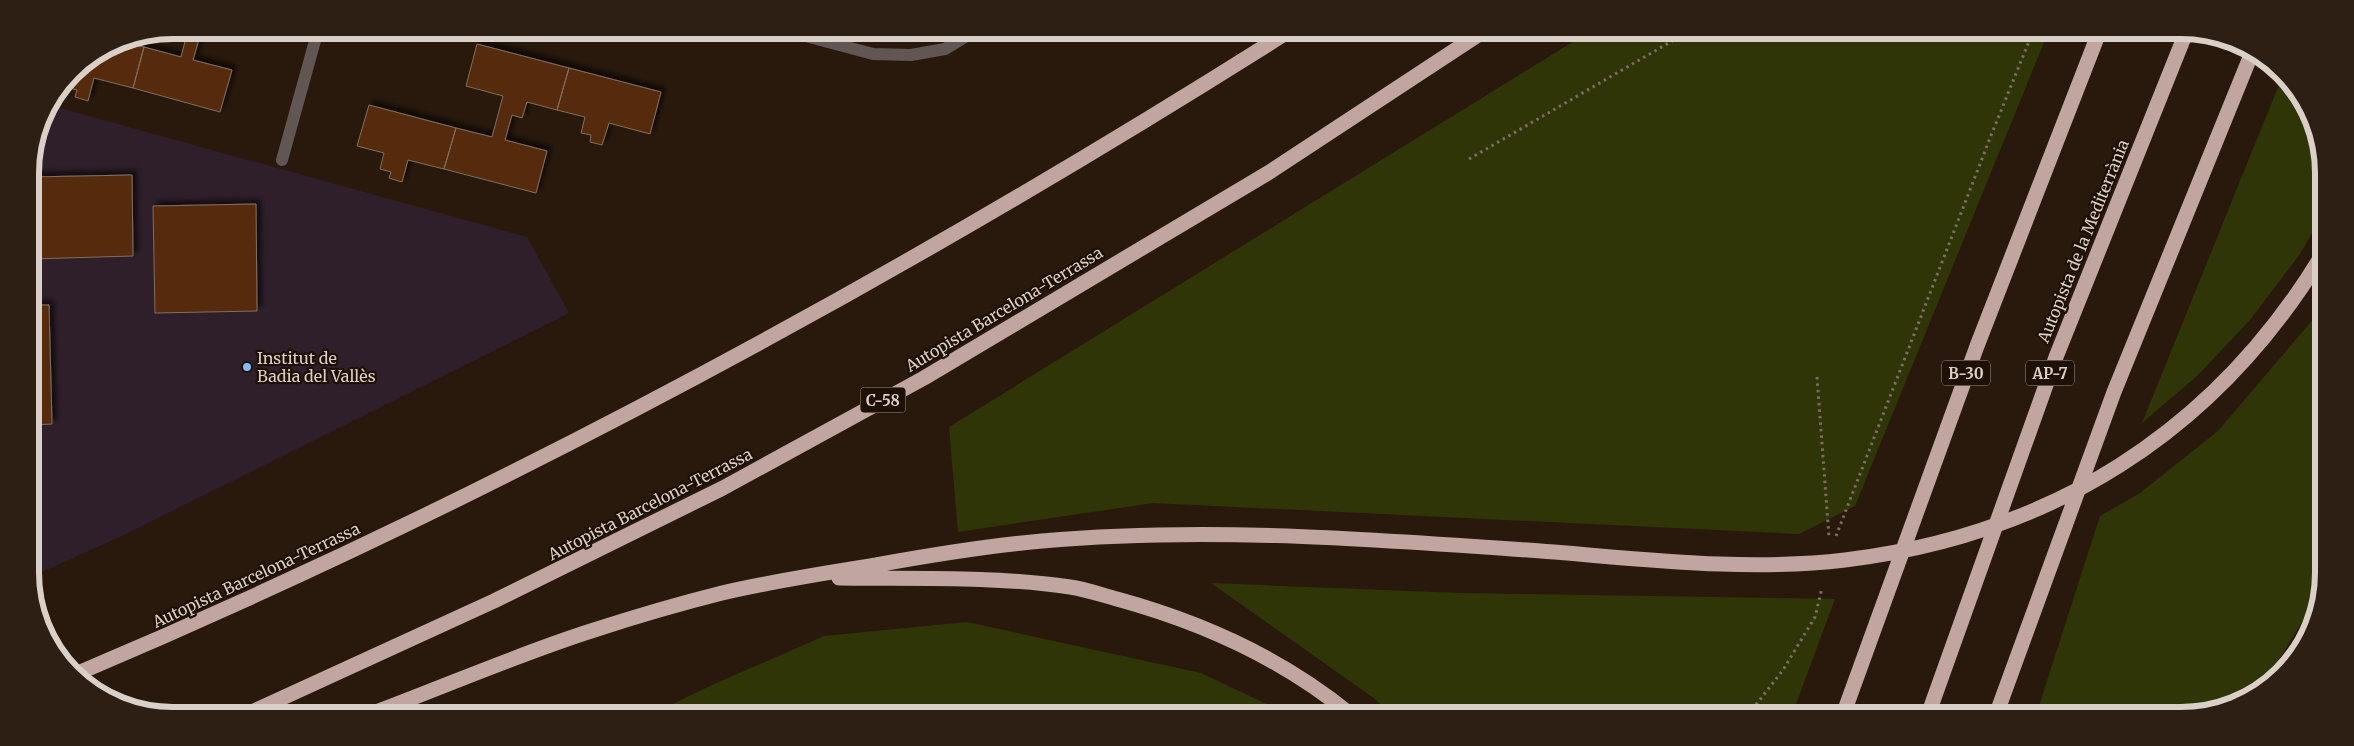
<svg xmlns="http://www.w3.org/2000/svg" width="2354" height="746" font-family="Merriweather,serif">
<defs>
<filter id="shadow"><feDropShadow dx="4.5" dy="-4.5" stdDeviation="2.5" flood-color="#0009"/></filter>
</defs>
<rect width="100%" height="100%" fill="#29190d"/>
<path fill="#2e1f2a" d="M49 105 527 237 569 313 126 534 33 576 30 163 41 118Z"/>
<path fill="#2f3507" d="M1587 33 2047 35 1855 506 1799 534 1153 503 958 532 949 427Z
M2283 75 2288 78 2321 145V217L2300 254 2250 320 2197 376 2142 423Z
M2321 310 2319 594 2261 689 2191 716 2036 715 2100 516 2140 493 2218 431Z
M1211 583 1459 593 1835 599 1792 715 1390 714 1375 699Z
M967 622 1201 673 1288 714 656 712 712 685 824 636Z"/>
<path fill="#542c08" stroke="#826e60" filter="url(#shadow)" d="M188 30H213L212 35 201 32 193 60 232 70 220 112 133 88 144 47 181 57Z
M118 41 144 47 133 88 94 78 88 101 75 97 77 90 66 87 72 72Z
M477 44 569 68 557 110 527 102 522 118 512 115 505 140 547 151 536 193 444 169 456 128 492 137 503 96 466 86Z
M569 68 661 92 650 134 609 123 602 145 590 142 591 135 581 133 585 117 557 110Z
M369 105 456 128 444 169 408 160 402 182 389 178 391 172 380 169 384 153 357 146Z
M132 175 133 256 31 259 30 177Z
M256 204 257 311 155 313 153 206Z
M31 305H49L52 424 32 425Z"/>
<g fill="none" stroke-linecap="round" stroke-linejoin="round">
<path stroke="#7b6d63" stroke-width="3" stroke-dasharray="2.5 4" stroke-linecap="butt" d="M1469 159 1684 34
M1817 377 1829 537
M1836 536 1992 133 2032 34
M1748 715 1783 670 1815 617 1822 588"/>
<path stroke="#615654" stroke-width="12" d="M787 31 873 54 911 55 945 49 973 32
M282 160 318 30"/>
<path stroke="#c0a5a0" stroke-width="15" d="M839 578C915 579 994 576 1070 587 1085 589 1102 595 1117 599 1201 622 1283 659 1350 714
M76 674C497 496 900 277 1286 33
M254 711 494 601 723 488 924 378 1268 173 1481 33
M376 712C448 685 519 654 591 631 634 617 678 604 722 593 773 581 825 573 876 565 931 555 986 546 1042 541 1198 527 1355 538 1512 549 1622 556 1735 573 1845 560 2050 535 2213 434 2321 257
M1843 715 1977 346 2098 35
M1928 715 2056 357 2185 35
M1996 715 2114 392 2251 55"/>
</g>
<circle fill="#85bbfb" stroke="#1f1005" stroke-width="2" cx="247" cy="367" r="5"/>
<g text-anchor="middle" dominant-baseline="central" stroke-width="4.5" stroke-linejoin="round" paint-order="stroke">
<g fill="#1f1005" stroke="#a3968e" stroke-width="1">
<rect x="1942" y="360.5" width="48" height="25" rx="4"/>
<rect x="2026" y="360.5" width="48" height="25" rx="4"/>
<rect x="860.5" y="387.5" width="45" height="25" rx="4"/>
</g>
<g font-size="15" font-weight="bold" fill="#dbd0c8">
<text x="1966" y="373">B-30</text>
<text x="2050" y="373">AP-7</text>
<text x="883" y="400">C-58</text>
</g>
<g font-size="16" fill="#dbd0c8" stroke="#1f1005">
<text transform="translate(2083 241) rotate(-68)">Autopista de la Mediterrània</text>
<text transform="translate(1004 309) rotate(-31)">Autopista Barcelona-Terrassa</text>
<text transform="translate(650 504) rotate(-27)">Autopista Barcelona-Terrassa</text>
<text transform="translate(256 575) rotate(-25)">Autopista Barcelona-Terrassa</text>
</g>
<g font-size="16" fill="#dbd0c8" stroke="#1f1005" text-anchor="start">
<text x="257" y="358">Institut de<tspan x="257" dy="18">Badia del Vallès</tspan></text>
</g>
</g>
<path d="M0 0H2354V746H0ZM173 39H2181A134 134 0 0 1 2315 173V573A134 134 0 0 1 2181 707H173A134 134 0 0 1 39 573V173A134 134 0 0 1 173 39Z" fill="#2e1f15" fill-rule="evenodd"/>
<path fill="none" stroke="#dbd0c8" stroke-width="6" d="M173 39H2181A134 134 0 0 1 2315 173V573A134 134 0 0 1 2181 707H173A134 134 0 0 1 39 573V173A134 134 0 0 1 173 39Z"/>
</svg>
